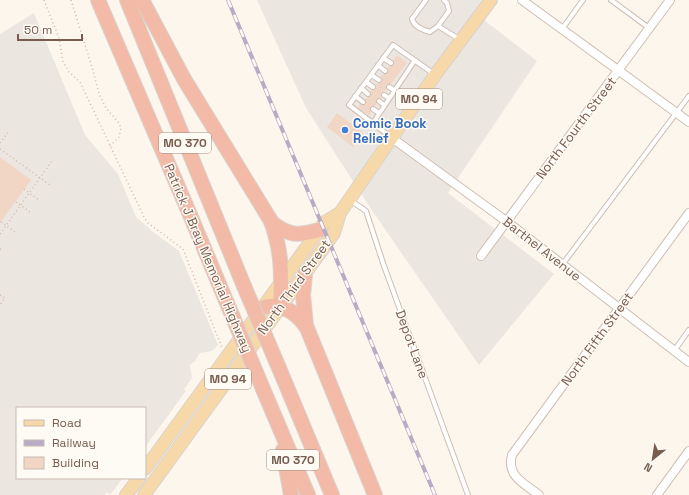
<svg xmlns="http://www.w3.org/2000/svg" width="689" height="495" font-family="'Space Grotesk',sans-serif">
<rect width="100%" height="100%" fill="#fcf6ed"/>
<path fill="#ece6e1" d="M257 0H484L475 13 537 61 448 193 554 274 479 365 371 209 306 108Z
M34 13 85 135 118 174 136 217 152 231 179 251 218 345 212 351 200 353 195 361 190 365 192 378 184 389 186 391 145 447V408H17V478H123L110 495 107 492 105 495H0V34Z"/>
<path fill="#f1d6c5" d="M397 55 407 63 391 84 386 85 387 90 381 93V98L376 99 377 104 375 106 370 107 371 112 369 115 358 108 360 104H366L365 99 371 96 370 91 376 89 377 83 382 82 381 77 383 74 388 73 387 68 389 66 394 65 393 60Z
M337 113 363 133 353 147 327 127Z
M0 157 31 180 0 223Z"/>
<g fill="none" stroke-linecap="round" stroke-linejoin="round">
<g stroke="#cfbeb1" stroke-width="6">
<path id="lane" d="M426 0 412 19C414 27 423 30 430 32L438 26 449 11 447 3 444 0
M611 0 649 28
M438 26 459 39
M562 29 583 0
M383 58 391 63
M378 65 385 71
M371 75 379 80
M366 82 373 87
M389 87 394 90
M361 88 368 94
M384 95 389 98
M355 96 363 102
M379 101 384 105
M373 109 379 113
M373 123 415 60
M391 137 349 105 393 45 434 74
M350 200 366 211 384 266 468 495
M562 265 689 96
M674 351 689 330"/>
</g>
<g stroke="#cfbeb1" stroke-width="10">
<path id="street" d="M522 0 689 122
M392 138 506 221 689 362
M481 256 670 0
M539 495C525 484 506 476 512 455L689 213
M657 495 689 451"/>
</g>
<g stroke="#d9d2ce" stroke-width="14">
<path id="primary" d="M145 469 319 230 325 222 340 213
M126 495 139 478
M144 495 325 246 334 233 340 213 435 75 491 0"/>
</g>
<g stroke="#d9d2ce" stroke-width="16">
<path id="highway" d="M98 0 188 210
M127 0 244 286
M142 0 184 79 271 221C282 252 282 274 280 307
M271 222C289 236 298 236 319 230
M305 274 303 295 306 326
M264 307C283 303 297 313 307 328L375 495
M279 368 332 495
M263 389 308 495
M283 450 291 495"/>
</g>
<path stroke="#d6b9a7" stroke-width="1.5" stroke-dasharray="1 3" stroke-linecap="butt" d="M44 0 59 38 63 62 69 72 80 82 144 217 148 223 183 249 222 348
M71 0 92 67 99 94 106 108 119 123 121 128 119 137 110 146
M0 143 9 131
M0 149 50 185
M24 189 39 200
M16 202 30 212
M1 222 15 232
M0 234 52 161
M0 249 2 250
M0 295 5 298 0 305"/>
<use href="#lane" stroke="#fff" stroke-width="4"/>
<use href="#street" stroke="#fff" stroke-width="8"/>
<use href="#primary" stroke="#f7d9a9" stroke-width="12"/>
<use href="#highway" stroke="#f3baa7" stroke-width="14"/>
<g stroke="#b9aac7" stroke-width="4">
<path id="rail" d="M228 0 435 495"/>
</g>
<use href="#rail" stroke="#fefaf4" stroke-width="2.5" stroke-dasharray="8" stroke-linecap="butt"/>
<g stroke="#d9d2ce" stroke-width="16" stroke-linecap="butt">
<path id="highway-bridge" d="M188 210 263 389
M244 286 279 368"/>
</g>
<use href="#highway-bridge" stroke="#f3baa7" stroke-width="14"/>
</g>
<circle fill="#3f7fe0" stroke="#fefaf4" stroke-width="1.5" cx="345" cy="130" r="4"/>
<g text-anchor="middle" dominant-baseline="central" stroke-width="3" stroke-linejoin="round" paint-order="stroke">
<g fill="#fefaf4" stroke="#a08c80" stroke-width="1">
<rect x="396" y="89" width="46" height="20" rx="3"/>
<rect x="159" y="133" width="52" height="20" rx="3"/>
<rect x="205" y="369" width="46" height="20" rx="3"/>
<rect x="267" y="450" width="52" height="20" rx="3"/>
</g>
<g font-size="12" font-weight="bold" fill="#785d4f">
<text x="419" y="99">MO 94</text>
<text x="185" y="143">MO 370</text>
<text x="228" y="379">MO 94</text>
<text x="293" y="460">MO 370</text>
</g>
<g font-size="13" font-weight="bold" fill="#366cbe" stroke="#fefaf4" text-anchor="start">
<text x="353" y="123">Comic Book<tspan x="353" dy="15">Relief</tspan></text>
</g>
<g font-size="13" fill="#785d4f" stroke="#fefaf4">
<text transform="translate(576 128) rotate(-53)">North Fourth Street</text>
<text transform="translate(542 249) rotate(38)">Barthel Avenue</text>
<text transform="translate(208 258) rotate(67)">Patrick J Bray Memorial Highway</text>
<text transform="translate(294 287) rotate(-54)">North Third Street</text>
<text transform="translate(597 339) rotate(-54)">North Fifth Street</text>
<text transform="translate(412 344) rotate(70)">Depot Lane</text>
</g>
</g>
<rect x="16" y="407" width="130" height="72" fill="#fefaf4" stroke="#c8bbb2"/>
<rect x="24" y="420" width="20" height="6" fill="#f7d9a9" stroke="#c8bbb2"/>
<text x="52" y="427" font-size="12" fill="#785d4f">Road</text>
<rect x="24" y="440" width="20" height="6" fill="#b9aac7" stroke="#c8bbb2"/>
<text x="52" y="447" font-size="12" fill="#785d4f">Railway</text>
<rect x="24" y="457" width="20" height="12" fill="#f1d6c5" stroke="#c8bbb2"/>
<text x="52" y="467" font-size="12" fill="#785d4f">Building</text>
<g transform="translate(653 459) rotate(210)" stroke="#fefaf4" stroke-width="3" paint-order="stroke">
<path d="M0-3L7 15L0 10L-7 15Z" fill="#785d4f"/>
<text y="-6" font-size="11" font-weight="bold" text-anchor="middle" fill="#785d4f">N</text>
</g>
<path d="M18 34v6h64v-6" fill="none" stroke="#785d4f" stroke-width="2"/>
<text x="24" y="34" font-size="12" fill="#785d4f" stroke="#fefaf4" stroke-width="3" paint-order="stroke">50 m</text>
</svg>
